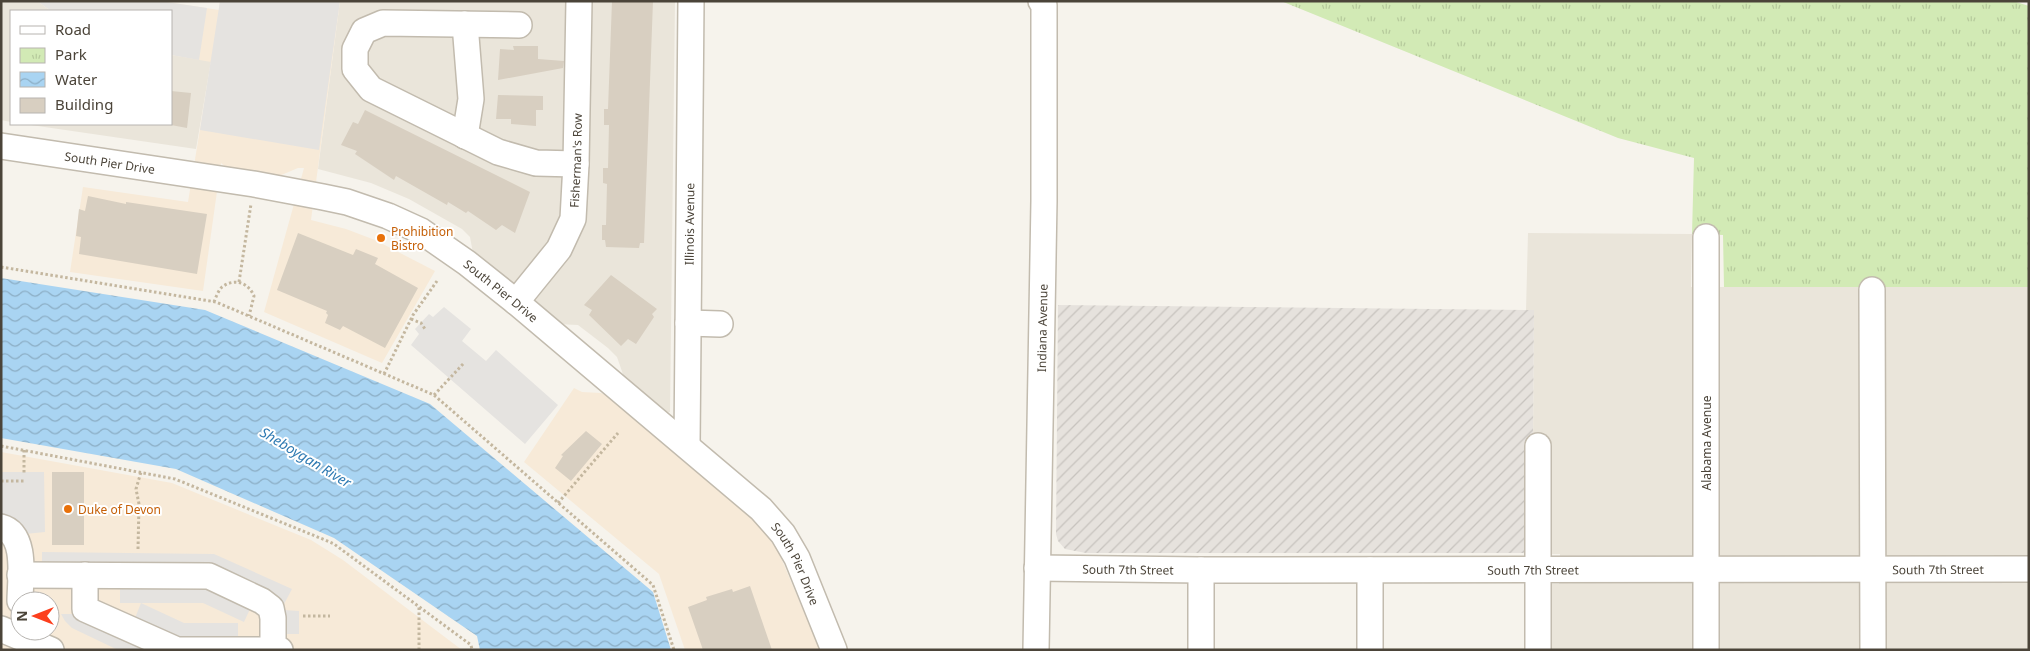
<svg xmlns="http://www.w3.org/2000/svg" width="2030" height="651" font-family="'Noto Sans',sans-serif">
<defs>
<pattern id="industrial-furrows" width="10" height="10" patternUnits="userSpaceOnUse" patternTransform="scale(1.25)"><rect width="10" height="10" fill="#e6e2dd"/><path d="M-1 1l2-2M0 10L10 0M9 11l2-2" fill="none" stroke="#c7c3be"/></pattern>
<pattern id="park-tufts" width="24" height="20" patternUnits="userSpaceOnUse" patternTransform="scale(1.25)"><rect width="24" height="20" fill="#d2eab5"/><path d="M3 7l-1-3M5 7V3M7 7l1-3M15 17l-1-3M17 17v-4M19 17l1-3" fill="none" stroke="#b6ca9c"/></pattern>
<pattern id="water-waves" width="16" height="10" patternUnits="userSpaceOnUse" patternTransform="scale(1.25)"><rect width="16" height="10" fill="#a9d4f2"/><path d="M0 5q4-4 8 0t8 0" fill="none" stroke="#8caec5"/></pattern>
</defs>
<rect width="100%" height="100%" fill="#f6f3ec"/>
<path fill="#eae5da" d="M1 1H37L51 11H11V122L1 120Z
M340 1H675L670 412 666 413 626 383 617 357 608 348 578 325 557 324 473 253 470 237 462 229 409 199 371 183 318 169Z
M171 55 211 61 196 149 24 124H171Z
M1528 233 1692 234 1691 287H2029V650H1208V648H1546V584H1559L1560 554H1541L1533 444 1534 310H1526Z"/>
<path fill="#f7ead8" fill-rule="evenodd" d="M37 1H160L219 10 220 1H340L311 220 346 229 375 240 435 271 382 363 264 312 304 168H298L279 176 228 169 221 163 203 291 70 272 83 187 188 202 211 62 171 55V11H51Z
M574 388 582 392 601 393 610 397 760 525 779 553 820 650H685L659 574 524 462Z
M1 452 172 483 311 540 343 560 462 650H1ZM20 601H50V631H20Z"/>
<path fill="url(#industrial-furrows)" d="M1058 305 1534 310 1532 553H1086L1065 549 1058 541 1056 534Z"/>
<path fill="url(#park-tufts)" d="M1281 1H2013L2029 6V287H1724L1723 235 1692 234 1694 158 1618 138Z"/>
<path fill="#e5e3e0" d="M37 1H160L207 8 199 60 171 55V11H51Z
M220 1H340L319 150 200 130Z
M444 307 471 329 462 341 486 361 496 350 558 405 525 444 411 345 419 334 415 329 429 314 433 317Z
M1 472H44L45 532 25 534 2 517Z
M42 552 214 554 292 589 283 606 284 610 299 611V634H264L260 614 251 607 244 622 203 603H120V586H42Z
M97 600 135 618 141 603 184 623H238V640L262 650H118L72 628 65 621 61 614H76Z"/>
<path fill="url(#water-waves)" d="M1 278 205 310 430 404 653 592 671 650H480L477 636 334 538 176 469 1 438Z"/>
<path fill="#d8cfc1" d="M612 1H653L644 243H640L639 248 606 247 605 240H602V225H606L607 184 603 183V168H608L609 125H604V109H608Z
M513 46H538V59L564 61 563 68 498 80 500 49 514 50Z
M171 91 191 93 187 128 171 125Z
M498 95 543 96V110H536V126L511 124V119H496Z
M365 110 530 192 515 233 502 225 496 230 468 211 466 213 448 202 447 205 396 176 394 180 355 154 357 151 341 145 353 122 358 124Z
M88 196 126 204V202L207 214 197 274 79 254 81 237 76 236 79 209 85 211Z
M298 233 353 255 356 249 378 258 375 264 418 288 385 348 343 326 340 330 325 323 328 315 326 313 327 311 277 290Z
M611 275 657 309 652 314 654 317 636 344 628 339 621 346 589 315 592 310 584 305Z
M586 431 602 444 571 481 555 468 563 456 561 455Z
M52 472H84V545H52Z
M750 586 772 650H703L688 607 707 600 706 597 732 589 733 592Z"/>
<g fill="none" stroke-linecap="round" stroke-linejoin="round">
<g stroke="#c2bbae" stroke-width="28">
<g id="minor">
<path d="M519 25 383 23 364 31 355 49V69L371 89 498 152 536 163 576 164"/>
<path d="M465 136 471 99 465 24"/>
<path id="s1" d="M1 146 254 184 323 197 347 202 388 216 421 231 467 263 516 302 761 509 783 534 797 558 834 650"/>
<path d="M1706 237V650"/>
<path d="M1872 290 1873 650"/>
<path id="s2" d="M516 302 559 249 573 219 576 164 579 1"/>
<path d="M688 323 720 324"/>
<path id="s3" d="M687 445 691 1"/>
<path d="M1 527C28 534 20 580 20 601"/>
<path id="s4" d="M1037 568 1201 570 2029 569"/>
<path d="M1201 570V650"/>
<path d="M1370 570V650"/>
<path d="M20 575 209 576 262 601 271 608 273 618V649"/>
<path d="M85 575V609L177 650H280"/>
<path d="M1 629 51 650"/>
<path id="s5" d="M1036 650 1044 201V5L1041 1"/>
<path d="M1538 650V446"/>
</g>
</g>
<path stroke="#c4b79f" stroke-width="3" stroke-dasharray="2.5 2.5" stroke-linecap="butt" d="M1 267 216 302 434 395 653 585 674 650
M239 282 251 204
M214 302C216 297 218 291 222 287 234 278 248 282 254 296L249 316
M411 319 421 323 425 329
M384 374 413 315 437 281
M434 395 464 363
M1 446 175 479 325 540 334 544 471 645 472 650
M24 450V474
M1 481H24
M558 503 618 433
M138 549 139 504 136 489 141 472
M303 616H330
M419 650V606"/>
<use href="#minor" stroke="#fff" stroke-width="25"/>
</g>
<g fill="#e8710a" stroke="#fff" stroke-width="2">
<circle cx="381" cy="238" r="5"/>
<circle cx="68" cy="509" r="5"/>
</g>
<g text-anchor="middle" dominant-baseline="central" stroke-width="4" stroke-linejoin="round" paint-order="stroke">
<g font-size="12" fill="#4b4439" stroke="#fff">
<text stroke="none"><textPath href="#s2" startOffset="160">Fisherman's Row</textPath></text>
<text stroke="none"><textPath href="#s1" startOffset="110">South Pier Drive</textPath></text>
<text stroke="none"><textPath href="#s3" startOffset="221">Illinois Avenue</textPath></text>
<text stroke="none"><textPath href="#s1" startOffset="530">South Pier Drive</textPath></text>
<text stroke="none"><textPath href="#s5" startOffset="322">Indiana Avenue</textPath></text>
<text transform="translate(1706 443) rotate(-90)">Alabama Avenue</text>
<text stroke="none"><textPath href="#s1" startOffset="935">South Pier Drive</textPath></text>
<text stroke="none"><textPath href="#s4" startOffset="91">South 7th Street</textPath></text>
<text stroke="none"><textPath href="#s4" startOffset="901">South 7th Street</textPath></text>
<text stroke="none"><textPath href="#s4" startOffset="496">South 7th Street</textPath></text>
</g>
<g font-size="12" fill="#c56008" stroke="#fff" text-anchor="start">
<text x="391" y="231">Prohibition<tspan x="391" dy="14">Bistro</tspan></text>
<text x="78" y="509">Duke of Devon</text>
</g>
<g font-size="14" font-style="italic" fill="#2e7ab2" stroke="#fff">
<text transform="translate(306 457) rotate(31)">Sheboygan River</text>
</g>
</g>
<rect width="2030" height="651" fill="none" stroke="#4b4439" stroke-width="5"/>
<rect x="10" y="10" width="162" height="115" fill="#ffffff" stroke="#b7b4b0"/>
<rect x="20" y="26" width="25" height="8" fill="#ffffff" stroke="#b7b4b0"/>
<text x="55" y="35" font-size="15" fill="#4b4439">Road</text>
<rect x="20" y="48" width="25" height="15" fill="url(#park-tufts)" stroke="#b7b4b0"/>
<text x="55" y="60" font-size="15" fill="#4b4439">Park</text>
<rect x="20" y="72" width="25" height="15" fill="url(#water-waves)" stroke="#b7b4b0"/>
<text x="55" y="85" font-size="15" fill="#4b4439">Water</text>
<rect x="20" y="98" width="25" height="15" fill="#d8cfc1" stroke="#b7b4b0"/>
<text x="55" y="110" font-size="15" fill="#4b4439">Building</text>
<g transform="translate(35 616) rotate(270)"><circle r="24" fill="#ffffff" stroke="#b7b4b0"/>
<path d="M0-4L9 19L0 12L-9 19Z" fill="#fc3f1d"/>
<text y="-8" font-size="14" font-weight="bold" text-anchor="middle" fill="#4b4439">N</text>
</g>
</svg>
